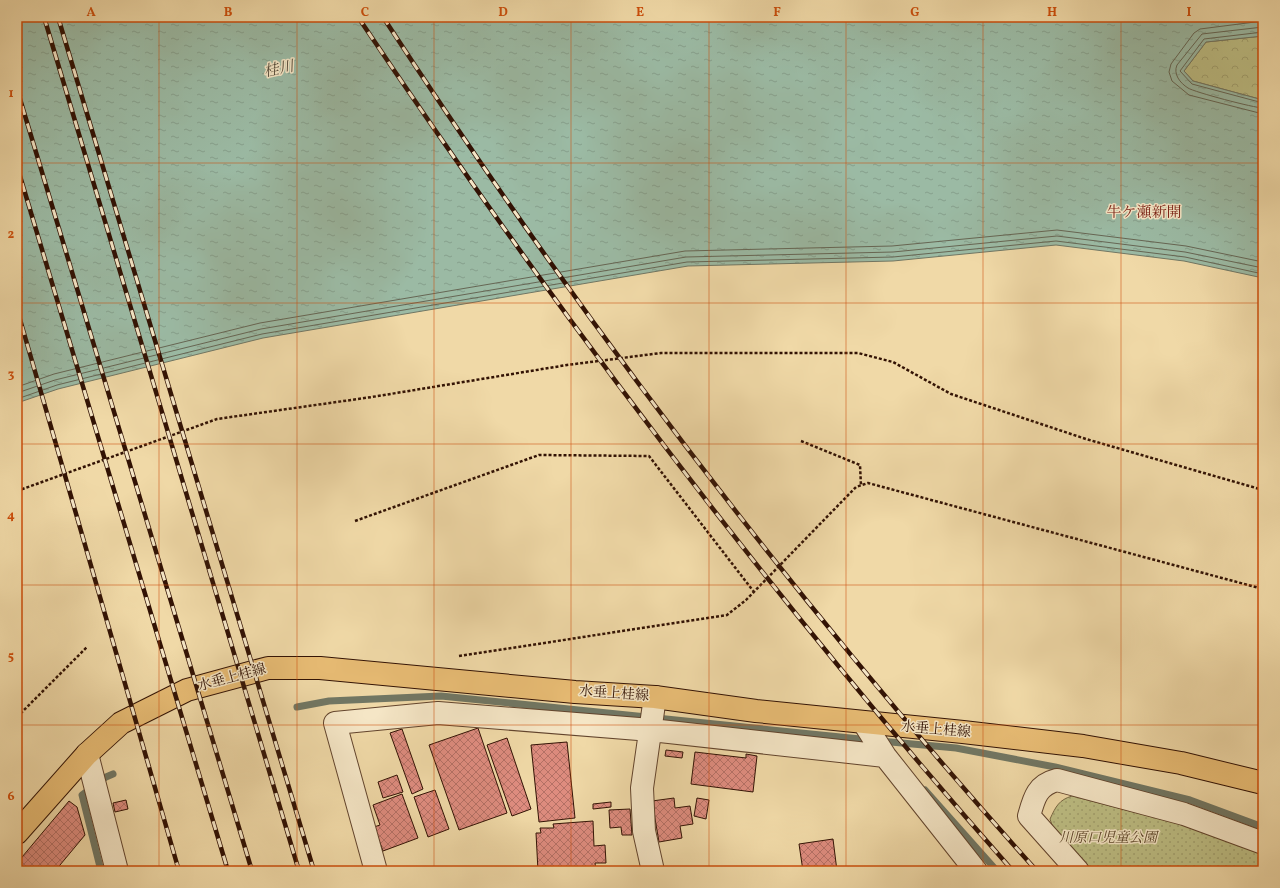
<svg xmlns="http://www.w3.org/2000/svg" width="1280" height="888" font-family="Vollkorn,'Noto Serif JP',serif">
<defs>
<pattern id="forest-crowns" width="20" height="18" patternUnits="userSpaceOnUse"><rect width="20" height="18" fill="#bdbe84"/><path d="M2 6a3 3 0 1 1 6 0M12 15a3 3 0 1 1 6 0" fill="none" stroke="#a3a270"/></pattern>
<pattern id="park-dots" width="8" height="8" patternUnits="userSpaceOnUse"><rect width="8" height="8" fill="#bdbe84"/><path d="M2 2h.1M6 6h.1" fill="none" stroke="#a3a270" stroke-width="1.8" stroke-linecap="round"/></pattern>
<pattern id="water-ripples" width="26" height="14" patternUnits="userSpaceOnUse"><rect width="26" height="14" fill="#9bbaa4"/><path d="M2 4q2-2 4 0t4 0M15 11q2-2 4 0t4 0" fill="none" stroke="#869f8c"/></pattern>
<pattern id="building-cross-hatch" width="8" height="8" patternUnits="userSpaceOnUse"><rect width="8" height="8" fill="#de8c7f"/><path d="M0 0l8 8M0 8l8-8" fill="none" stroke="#b57166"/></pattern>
</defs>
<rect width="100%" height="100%" fill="#f0d9a7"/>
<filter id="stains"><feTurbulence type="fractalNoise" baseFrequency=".005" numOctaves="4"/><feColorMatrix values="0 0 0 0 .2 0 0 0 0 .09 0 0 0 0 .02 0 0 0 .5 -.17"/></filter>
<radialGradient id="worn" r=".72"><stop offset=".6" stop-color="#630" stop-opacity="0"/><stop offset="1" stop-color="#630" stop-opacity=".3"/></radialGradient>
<path fill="url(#forest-crowns)" stroke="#786844" d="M1263 36V100L1193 81 1184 71 1206 42Z"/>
<path fill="url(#park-dots)" stroke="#786844" d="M1072 796 1199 829 1263 853V871H1093L1053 828 1050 819C1056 806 1059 800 1072 796Z"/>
<path fill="url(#water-ripples)" stroke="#717764" d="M17 17H1263V36L1206 42 1184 71 1193 81 1263 100V278L1184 261 1056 245 893 261 688 266 263 338 58 389 17 403Z"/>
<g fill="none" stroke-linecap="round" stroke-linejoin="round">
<path stroke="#666654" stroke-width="1" d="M1263 21 1200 29 1194 33 1171 64 1169 72 1172 81 1189 95 1263 114
M1263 27 1202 34 1177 65C1173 74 1180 83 1188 88 1194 92 1254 108 1263 108
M1263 32 1204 39 1180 71 1192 84 1263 103
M17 387 54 374 260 323 685 251 892 246 1057 230 1186 246 1263 262
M17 393 55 380 261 329 686 257 893 252 1057 236 1185 252 1263 268
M17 399 57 385 262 334 687 262 893 257 1056 241 1185 257 1263 274"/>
<path stroke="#717764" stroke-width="7" d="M297 707 329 701 441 696 870 740
M880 741 956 748 1055 767 1190 800 1263 827
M925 790 997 871
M101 871 82 795 106 777 113 774"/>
</g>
<path fill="url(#building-cross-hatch)" stroke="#321204" d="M478 728 507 813 459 830 429 745Z
M402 729 423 789 412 794 390 733Z
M507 738 531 809 512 816 487 745Z
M567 742 575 818 539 822 531 745Z
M666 750 683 752 682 758 665 756Z
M695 752 746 758V754L757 756 753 792 691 784Z
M397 775 403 792 383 798 378 782Z
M435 790 449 829 428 837 414 797Z
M402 794 418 838 383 851 374 827 380 825 373 805Z
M674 798 675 808 690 806 693 824 680 826 682 838 659 842 652 801Z
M697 798 709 800 706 819 694 816Z
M126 800 128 809 115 812 113 803Z
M69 801 77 807 85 835 55 871H17V863Z
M611 802V807L593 809V804Z
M630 809 632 835H622L621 827 610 828 609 810Z
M593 821 594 846 605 845 606 863H595L596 871H538L536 833H541L540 828H554L553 824Z
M833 839 837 871H803L799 844Z"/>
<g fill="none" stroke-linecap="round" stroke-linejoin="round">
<g stroke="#62442d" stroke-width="24">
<path id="minor" d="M864 723 885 756 976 871
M87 754 117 871
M376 871 335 723 438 713 651 730 885 756
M653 871 644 831 642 788 655 697
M1078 871 1029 816C1034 798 1037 785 1057 780L1184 814 1263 843"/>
</g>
<g stroke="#321204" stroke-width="24">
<path id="major" d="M17 833 87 754 121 723 187 690 268 668H320L575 692 655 697 756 711 963 732 1083 746 1181 763 1263 783"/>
</g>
<path stroke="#321204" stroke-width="2.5" stroke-dasharray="3 2" stroke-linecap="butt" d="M801 441 860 465 861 486
M17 491 217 419 372 397 567 365 661 353H858L893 362 951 394 1086 439 1263 490
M355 521 539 455 649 456 754 592
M459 656 727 615 746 600 856 487 868 483 1263 589
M17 717 87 647"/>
<use href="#minor" stroke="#f5e6c6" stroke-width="22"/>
<use href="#major" stroke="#e8bc74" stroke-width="22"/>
<g stroke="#321204" stroke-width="4.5">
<path id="rail" d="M44 17 299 871
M58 17 314 871
M358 17C558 315 775 602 1013 871
M383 17C579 317 797 604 1037 871
M17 89 252 871
M17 166 228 871
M17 309 179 871"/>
</g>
<use href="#rail" stroke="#f5e6c6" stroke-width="3" stroke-dasharray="9" stroke-linecap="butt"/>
</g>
<path fill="none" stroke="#cd4e0b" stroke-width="1" stroke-opacity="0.55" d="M159 17V871M297 17V871M434 17V871M571 17V871M709 17V871M846 17V871M983 17V871M1121 17V871M17 163H1263M17 303H1263M17 444H1263M17 585H1263M17 725H1263"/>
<g text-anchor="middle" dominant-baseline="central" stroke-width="3" stroke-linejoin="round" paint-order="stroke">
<g font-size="14" fill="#321204" stroke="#f5e6c6">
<text transform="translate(232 678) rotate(-15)">水垂上桂線</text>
<text transform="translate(614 694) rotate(4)">水垂上桂線</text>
<text transform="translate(936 730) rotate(5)">水垂上桂線</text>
</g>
<g font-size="14" font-style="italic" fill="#5c462a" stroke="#f5e6c6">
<text x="1108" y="838">川原口児童公園</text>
</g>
<g font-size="15" font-style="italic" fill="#574d3c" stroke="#f5e6c6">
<text transform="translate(279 70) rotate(-12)">桂川</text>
</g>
<g font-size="15" fill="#7a1f14" stroke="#f5e6c6">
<text x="1144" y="213">牛ケ瀬新開</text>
</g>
</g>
<rect width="1280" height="888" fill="none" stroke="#f0d9a7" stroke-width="44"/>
<rect x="22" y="22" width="1236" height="844" fill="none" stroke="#cd4e0b" stroke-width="1.5"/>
<g font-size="13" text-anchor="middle" font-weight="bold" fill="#cd4e0b">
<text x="91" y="16">A</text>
<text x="228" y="16">B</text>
<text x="365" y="16">C</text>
<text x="503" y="16">D</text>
<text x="640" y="16">E</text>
<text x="777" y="16">F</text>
<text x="915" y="16">G</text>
<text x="1052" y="16">H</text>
<text x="1189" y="16">I</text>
<text x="11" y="97">1</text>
<text x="11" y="238">2</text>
<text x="11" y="378">3</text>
<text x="11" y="519">4</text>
<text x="11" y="660">5</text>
<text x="11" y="800">6</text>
</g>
<rect width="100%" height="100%" filter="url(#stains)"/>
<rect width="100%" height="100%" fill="url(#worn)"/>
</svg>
